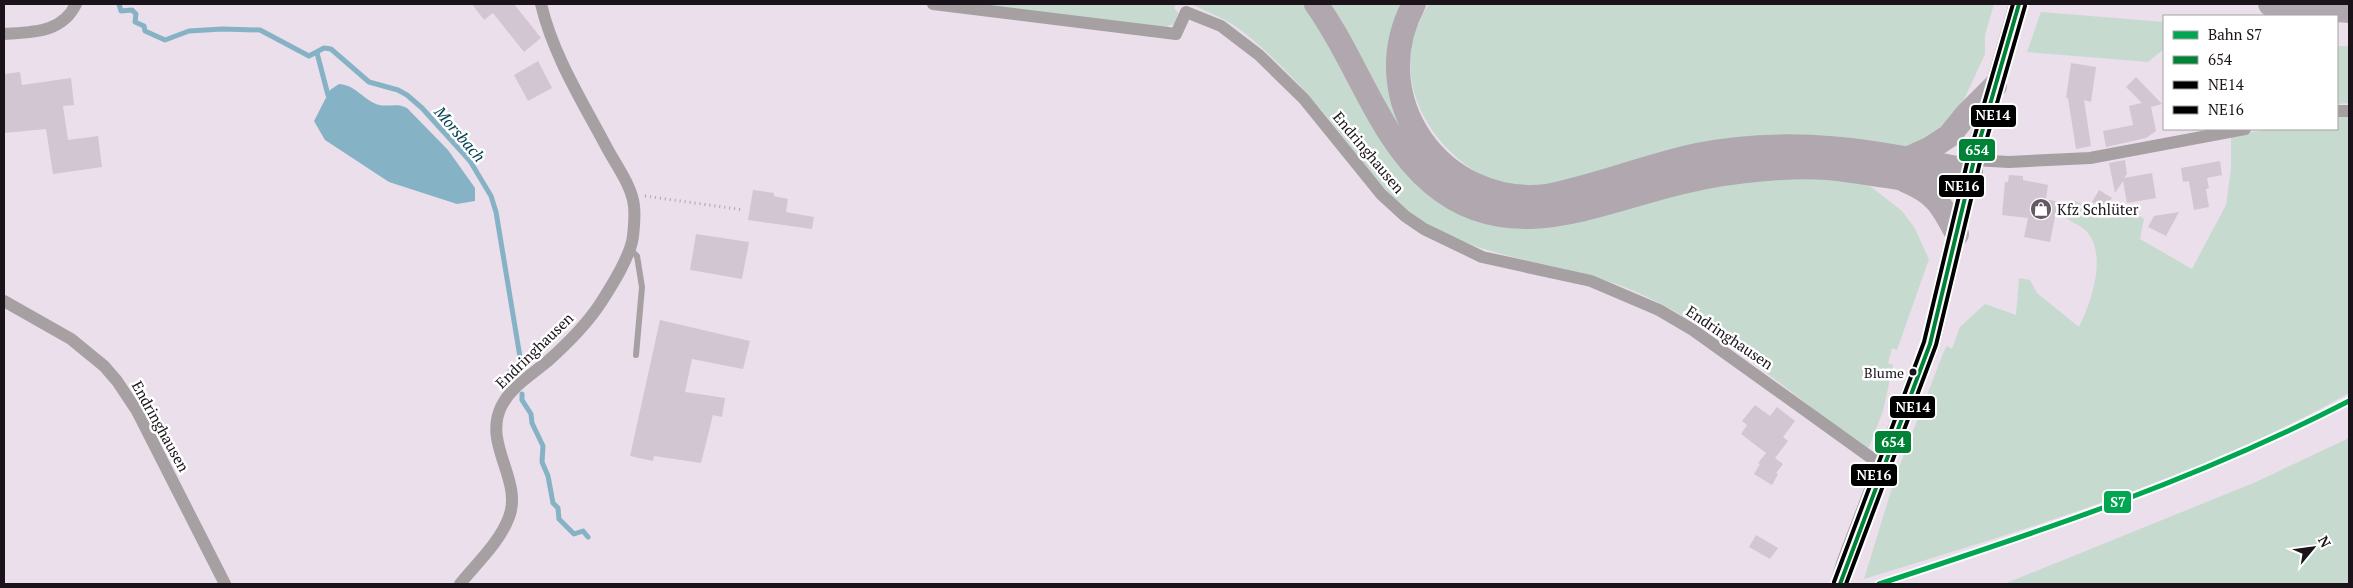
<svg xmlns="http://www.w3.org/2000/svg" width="2353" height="588" font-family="'PT Serif',serif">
<rect width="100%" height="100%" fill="#eadfea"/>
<path fill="#c6dad0" d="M961 4H1176L1174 8 1178 13 1174 24 1165 27Z
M1192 4H1305L1428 192 1694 187 1778 177H1816L1866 183 1902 211 1914 227 1929 259 1897 350 1892 348 1888 363 1893 365 1883 411 1869 447 1867 448 1857 443C1786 389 1710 322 1627 288 1560 261 1492 262 1429 225 1386 200 1359 156 1328 118 1303 88 1265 46 1232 24 1219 16 1205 11 1192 4Z
M1325 4H1406C1385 48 1385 83 1405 127 1416 150 1436 172 1459 184 1529 224 1592 190 1662 170 1696 161 1731 156 1767 153L1768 162C1732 165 1697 170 1662 179 1556 208 1484 243 1404 141Z
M1429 4H1994L1985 35V54L1956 117 1915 146 1529 189C1516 186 1500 185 1489 179 1424 146 1385 70 1429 4Z
M2041 12 2164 22V49L2148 62 2027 52Z
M2337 46H2349V103L2337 104Z
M2349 115V393C2198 479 2029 528 1864 579L1895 478 1944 351 1947 346 1952 349 1960 327 1985 304 2016 315 2019 278 2030 280 2037 293 2079 327C2091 302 2107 258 2088 233 2084 227 2072 222 2066 218L2072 200 2104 212 2119 203 2144 219 2140 239 2192 269 2226 205 2231 169V136L2269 129H2337V116Z
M2349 438V584H2004L2256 482Z"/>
<path fill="#86b2c5" d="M339 84C355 85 362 98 376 104 386 108 397 102 407 108L448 150 475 188V201L457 204 389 182 325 140 314 121 330 90Z"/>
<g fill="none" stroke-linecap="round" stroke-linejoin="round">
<path stroke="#86b2c5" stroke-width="5" d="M119 4 121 11 132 10 136 14 135 22 144 26 145 31 165 40 189 31 222 29 260 30 309 56 324 48 331 49 369 82 398 90 407 95 422 108 470 161 491 196 496 212 521 363 510 371 513 380
M317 53 328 95
M522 394V400L531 414 532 423 543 446 542 462 548 476 553 503 558 508 559 519 574 534 583 531 588 537"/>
</g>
<path fill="#d2c6d3" d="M472 4H514L541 38 524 52 493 13 484 20Z
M538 61 552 88 528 101 514 75Z
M2071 63 2096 67 2091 102 2084 100 2091 146 2076 149 2068 98H2066Z
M20 72 22 85 71 78 74 105 63 106 68 140 98 136 102 167 53 174 46 129 4 133V74Z
M2136 77 2162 104 2151 107 2156 131 2146 138 2106 147 2103 131 2133 125 2129 106 2142 103 2126 87Z
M2125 160 2127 174 2124 178 2152 173 2156 198 2127 203 2123 181 2115 193 2109 163Z
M2220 161 2222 175 2207 178 2209 188 2206 189 2209 207 2194 210 2189 181 2183 182 2181 168Z
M2009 175 2023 176V180L2048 185 2046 199 2058 202 2050 242 2024 237 2028 218 2002 215 2005 182H2008Z
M753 190 774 193V196L788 199 786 212 814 217 812 229 748 220Z
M2099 190 2112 198 2105 210 2092 202Z
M2179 212 2166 236 2148 227 2154 216Z
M696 234 749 242 742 279 690 270Z
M660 320 750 341 743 369 692 359 685 392 725 398 722 417 713 415 701 463 654 456 653 461 630 456Z
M1755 405 1770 416 1777 407 1795 421 1783 437 1788 441 1775 458 1783 464 1776 473 1778 474 1772 485 1754 474 1760 464 1758 463 1766 453 1741 434 1747 425 1742 421Z
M1756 535 1778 548 1770 559 1749 547Z"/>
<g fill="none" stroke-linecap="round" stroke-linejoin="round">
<path stroke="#aea6aa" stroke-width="3" stroke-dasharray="1 4" stroke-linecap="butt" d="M645 196 744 210"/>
<path stroke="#a6a0a3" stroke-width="6" d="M629 248 637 256 642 287 636 355"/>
<path stroke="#a6a0a3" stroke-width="12" d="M933 4 1176 34 1186 12 1221 26 1259 55 1304 99 1381 194 1405 216 1424 229 1482 257 1591 281 1659 310 1693 330 1884 467
M4 34C33 32 62 33 76 4
M2337 111H2349
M1974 160 2009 162 2090 158 2245 129
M4 301 71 339 104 366 117 381 137 411 225 584
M460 584C476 564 500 542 509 517 523 480 483 445 501 407 511 386 533 374 549 360 568 343 586 325 600 304 611 287 631 256 633 236 634 227 635 215 634 206 632 186 616 165 607 148 582 101 553 55 541 4"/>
<path stroke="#aaa3a7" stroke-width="20" d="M1840 584 1847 561 1930 344 1974 160 2019 4"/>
<path stroke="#b0a8ae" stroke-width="24" d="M1316 4C1358 62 1377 136 1433 184 1503 243 1583 209 1660 188 1688 180 1717 174 1746 171 1773 168 1801 166 1827 168 1851 170 1875 175 1899 178 1907 179 1915 177 1923 178 1937 179 1953 184 1968 187
M1414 4C1363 99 1441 208 1547 196 1598 186 1646 166 1697 155 1793 136 1877 151 1971 171
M2270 4 2349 11
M1909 158 1929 149 1949 136 1966 115 1995 86
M1906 181C1937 194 1942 206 1957 234"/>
<g stroke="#fff" stroke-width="8">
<path id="bus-1" d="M1840 584 1930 344 1974 160 2019 4"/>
</g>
<g stroke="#fff" stroke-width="8">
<path id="bus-2" d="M1846 584 1936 345 1980 162 2025 6"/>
</g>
<g stroke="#fff" stroke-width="8">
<path id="bus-3" d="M1834 582 1924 342 1968 159 2013 4"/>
</g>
<use href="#bus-1" stroke="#008237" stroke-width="4"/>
<use href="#bus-2" stroke="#000" stroke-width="4"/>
<use href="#bus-3" stroke="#000" stroke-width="4"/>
<g stroke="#fff" stroke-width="9">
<path id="rail-1" d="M1879 584C2042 531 2196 480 2349 401"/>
</g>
<use href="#rail-1" stroke="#00a651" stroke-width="5"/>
</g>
<defs>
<g id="shop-disc" transform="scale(1.125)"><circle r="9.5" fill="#635a63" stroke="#fff"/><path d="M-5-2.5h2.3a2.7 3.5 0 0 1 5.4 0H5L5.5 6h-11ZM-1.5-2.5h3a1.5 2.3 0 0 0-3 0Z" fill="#fff"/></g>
</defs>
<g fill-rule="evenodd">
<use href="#shop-disc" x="2041" y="209"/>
</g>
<circle fill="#1a131a" stroke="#fff" stroke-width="2" cx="1913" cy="372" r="4.5"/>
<g text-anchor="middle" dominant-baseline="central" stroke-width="5" stroke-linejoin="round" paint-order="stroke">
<g font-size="14" fill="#1a131a" stroke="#fff" text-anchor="end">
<text x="1904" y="372">Blume</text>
</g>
<g font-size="15" fill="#1a131a" stroke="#fff">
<text transform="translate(1369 152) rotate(50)">Endringhausen</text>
<text transform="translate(1730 337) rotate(34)">Endringhausen</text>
<text transform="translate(534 350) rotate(-44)">Endringhausen</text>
<text transform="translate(161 426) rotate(61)">Endringhausen</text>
</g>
<g font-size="15" fill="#1a131a" stroke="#fff" text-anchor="start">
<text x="2057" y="209">Kfz Schlüter</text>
</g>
<g font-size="16" font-style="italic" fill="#014252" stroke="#fff">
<text transform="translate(460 134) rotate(49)">Morsbach</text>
</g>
</g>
<g stroke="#fff" stroke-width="2">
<rect x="1970" y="104" width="47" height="24" rx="5" fill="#000"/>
<rect x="1958" y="138" width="38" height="24" rx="5" fill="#008237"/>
<rect x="1938" y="174" width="47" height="24" rx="5" fill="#000"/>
<rect x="1889" y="395" width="47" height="24" rx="5" fill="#000"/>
<rect x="1874" y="430" width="38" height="24" rx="5" fill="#008237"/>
<rect x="1850" y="463" width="48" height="24" rx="5" fill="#000"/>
<rect x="2103" y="490" width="29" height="24" rx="5" fill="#00a651"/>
</g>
<g font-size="14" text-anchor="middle" font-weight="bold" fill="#fff">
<text x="1993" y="120">NE14</text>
<text x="1977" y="155">654</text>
<text x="1962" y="191">NE16</text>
<text x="1913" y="412">NE14</text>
<text x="1893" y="447">654</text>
<text x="1874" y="480">NE16</text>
<text x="2118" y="507">S7</text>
</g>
<rect width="2353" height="588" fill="none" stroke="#1a131a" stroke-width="10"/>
<rect x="2163" y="15" width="175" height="115" fill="#ffffff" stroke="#a3a1a3"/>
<rect x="2173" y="31" width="25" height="8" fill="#00a651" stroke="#a3a1a3"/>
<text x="2208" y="40" font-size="15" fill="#1a131a">Bahn S7</text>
<rect x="2173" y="56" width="25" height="8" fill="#008237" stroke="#a3a1a3"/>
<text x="2208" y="65" font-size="15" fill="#1a131a">654</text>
<rect x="2173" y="81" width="25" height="8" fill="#000000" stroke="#a3a1a3"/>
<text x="2208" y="90" font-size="15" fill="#1a131a">NE14</text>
<rect x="2173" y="106" width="25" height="8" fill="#000000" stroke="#a3a1a3"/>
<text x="2208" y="115" font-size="15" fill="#1a131a">NE16</text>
<g transform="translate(2313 548) rotate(61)" stroke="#ffffff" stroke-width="4" paint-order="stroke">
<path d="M0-4L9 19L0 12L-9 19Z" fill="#1a131a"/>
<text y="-8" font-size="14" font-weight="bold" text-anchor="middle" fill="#1a131a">N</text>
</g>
</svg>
